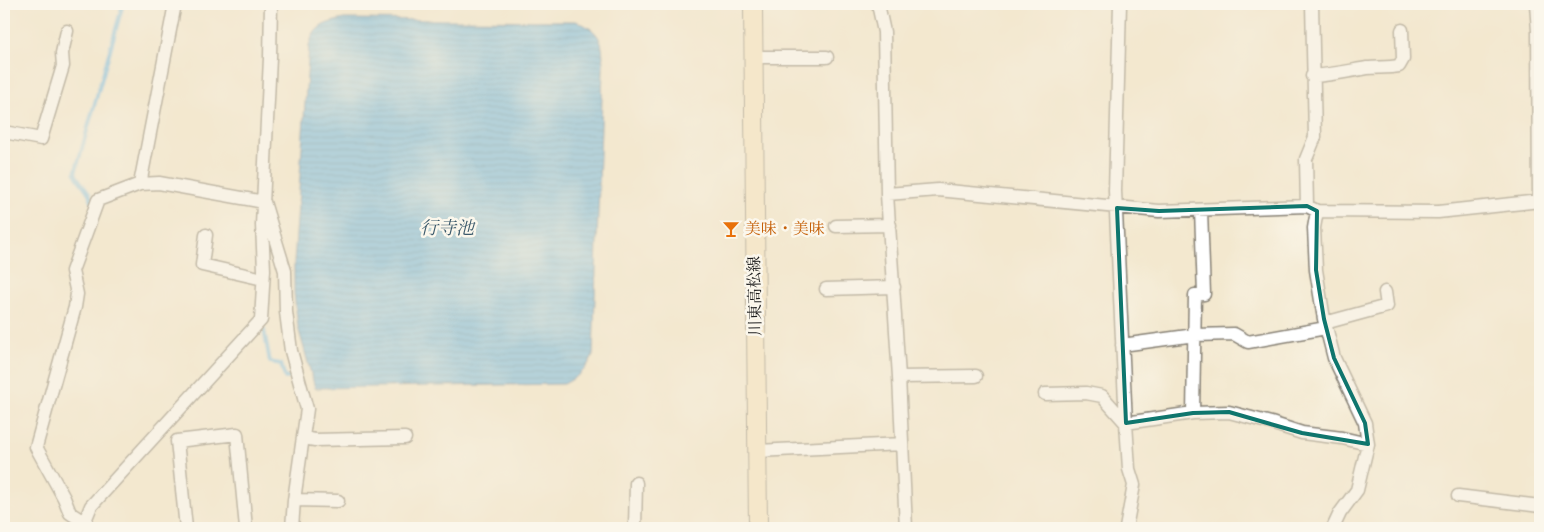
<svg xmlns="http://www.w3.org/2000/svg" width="1544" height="532" font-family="Cardo,'Noto Serif JP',serif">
<defs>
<pattern id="water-rules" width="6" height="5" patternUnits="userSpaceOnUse" patternTransform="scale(1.25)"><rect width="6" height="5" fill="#6cb8e5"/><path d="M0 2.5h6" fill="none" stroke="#5895b9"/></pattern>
</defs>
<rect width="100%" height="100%" fill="#fbf7ec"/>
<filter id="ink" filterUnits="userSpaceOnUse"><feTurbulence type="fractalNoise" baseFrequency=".02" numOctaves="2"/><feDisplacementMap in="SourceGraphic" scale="10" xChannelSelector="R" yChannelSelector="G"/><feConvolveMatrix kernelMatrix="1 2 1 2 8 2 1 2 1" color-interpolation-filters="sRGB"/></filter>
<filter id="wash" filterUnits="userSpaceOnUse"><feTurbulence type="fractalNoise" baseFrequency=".0096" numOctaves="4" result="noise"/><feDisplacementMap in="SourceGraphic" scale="20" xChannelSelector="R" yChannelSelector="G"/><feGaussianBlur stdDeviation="1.12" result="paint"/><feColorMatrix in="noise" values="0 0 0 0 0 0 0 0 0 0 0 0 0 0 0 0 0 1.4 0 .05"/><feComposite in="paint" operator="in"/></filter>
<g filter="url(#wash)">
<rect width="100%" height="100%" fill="#f3e8cf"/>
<path fill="url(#water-rules)" stroke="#446a80" d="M344 19 576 21C603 32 603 43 603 70L593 355C587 369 578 377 564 384L315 388 298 327 294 293V263L309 46C314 25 326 23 344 19Z"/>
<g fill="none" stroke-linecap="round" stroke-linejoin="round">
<path stroke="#6cb8e5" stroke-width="4" d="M92 202C91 191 80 184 75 173L123 4
M264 330 270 362 281 364 285 378 294 377"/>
</g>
</g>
<g filter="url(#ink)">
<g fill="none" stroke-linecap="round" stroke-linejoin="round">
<g stroke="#888276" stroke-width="15">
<path id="street" d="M878 4 884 32 887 194 899 377 906 528
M1120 4 1115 191 1126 423
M1536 4 1538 31 1539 200
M753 57H827
M1312 76C1331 75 1349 71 1367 68 1378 67 1388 68 1399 66L1403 59 1402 30
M4 132 41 139 63 66 62 53 67 31
M140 184 175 4
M887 194 938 190 1159 211 1307 206 1317 211 1438 212 1540 201
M1307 206 1306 159 1315 137 1312 4
M1317 211 1314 228 1316 270 1324 319 1334 358 1365 423 1368 444 1357 490 1340 513 1333 528
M836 226 890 225
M206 235 202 265 263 279
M826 289 894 287
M1324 319 1332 321 1387 306 1385 292
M1122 345 1195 335 1234 334 1248 342 1326 328
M899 377 976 376
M1045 394 1086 393 1102 396 1126 423
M1193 413 1229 412 1271 423 1302 433 1342 438 1368 444
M303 438 315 440 405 438
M757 451 902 444
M1458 496 1540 506
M294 500 338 501
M84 522 70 513 64 498 36 447 75 307 77 294 72 271 98 200 140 184 159 183 264 202 285 271 286 312 291 351 307 409 294 500 292 528
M82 528 91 506 261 320 264 270 262 225 270 58 271 4
M186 528 177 441 237 434 246 528
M635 528 636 483
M1126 528 1134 485 1129 469 1126 423 1193 413 1195 295 1204 294 1201 210"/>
</g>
<g stroke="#888276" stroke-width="20">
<path id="secondary" d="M753 4 758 528"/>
</g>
<use href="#street" stroke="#fff" stroke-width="12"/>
<use href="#secondary" stroke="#f9e7c3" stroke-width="18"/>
</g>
</g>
<path d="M0 0H1544V532H0ZM1307 206 1317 211 1316 270 1324 319 1334 358 1365 423 1368 444 1302 433 1229 412 1193 413 1126 423 1117 208 1159 211Z" fill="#f3e8cf" fill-opacity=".55" fill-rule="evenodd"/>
<path fill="none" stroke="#0f766e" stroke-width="4" stroke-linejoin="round" d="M1307 206 1317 211 1316 270 1324 319 1334 358 1365 423 1368 444 1302 433 1229 412 1193 413 1126 423 1117 208 1159 211Z"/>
<defs>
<g id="bar-bare" transform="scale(1.35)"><path d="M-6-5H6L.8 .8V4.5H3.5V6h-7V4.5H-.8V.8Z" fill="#e8710a" stroke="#fbf7ec" stroke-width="2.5" paint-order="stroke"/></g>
</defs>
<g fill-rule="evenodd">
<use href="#bar-bare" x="731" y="229"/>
</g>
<g text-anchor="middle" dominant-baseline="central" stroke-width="5" stroke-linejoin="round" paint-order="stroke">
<g font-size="16" fill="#c56008" stroke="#fbf7ec" text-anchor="start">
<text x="745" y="229">美味・美味</text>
</g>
<g font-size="16" fill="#1c1c1c" stroke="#fbf7ec">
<text transform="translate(755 296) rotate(-91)">川東高松線</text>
</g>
<g font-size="18" font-style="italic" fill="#3c5a6c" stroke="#fbf7ec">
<text x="447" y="228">行寺池</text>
</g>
</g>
<rect width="1544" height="532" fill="none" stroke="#fbf7ec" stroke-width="20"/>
</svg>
